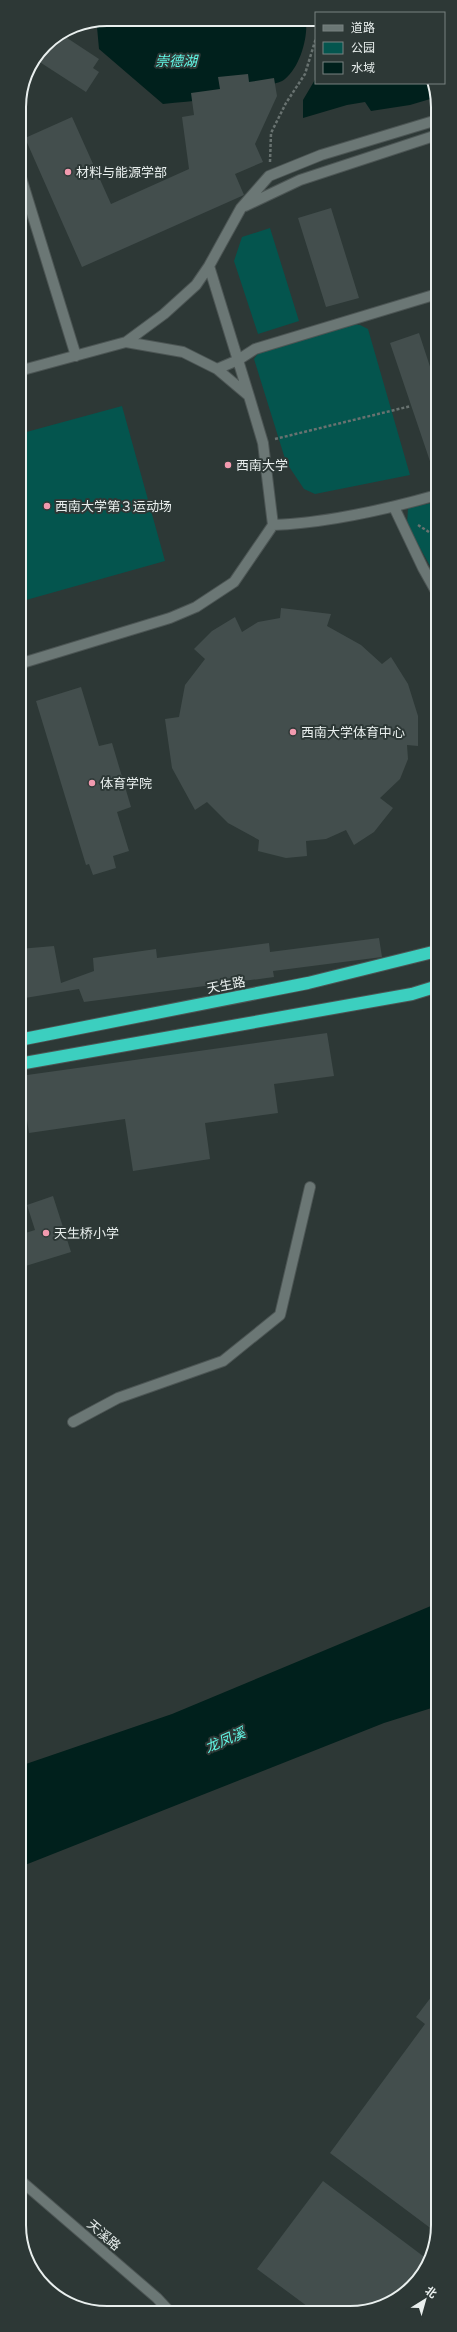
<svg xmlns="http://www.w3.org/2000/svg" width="457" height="2332" font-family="'Source Serif 4','Noto Sans SC',serif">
<rect width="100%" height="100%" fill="#2d3836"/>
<path fill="#04554e" d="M270 228 299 321 258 334 234 261 242 237Z
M351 324 360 325 368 329 410 475 315 494 304 489 286 462 254 359 259 352Z
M122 406 165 561 19 602V434Z
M437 502V578L407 525 408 508Z"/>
<path fill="#00201c" d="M107 19 306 20C308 38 300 67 285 79 282 82 275 83 271 85 237 99 199 100 163 104L99 49 97 27 91 22Z
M316 78V83H432L437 97 410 105 371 111 365 102 347 105 303 118V100Z
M438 1603V1706L384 1723 20 1867V1766L172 1714Z"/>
<path fill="#434e4d" d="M61 34 99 59 93 68 99 72 86 92 35 59 45 45Z
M248 74 249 82 274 78 277 96 255 144 263 162 235 174 244 195 82 267 25 138 72 117 111 204 189 169 182 117 194 115 191 93 220 89 218 77Z
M331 208 359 298 326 307 298 218Z
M419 333 437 388V475L435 476 390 343Z
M281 608 331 614 327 626 361 645 382 664 391 657 408 684 418 716V746L407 745 408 759 400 779 380 798 393 808 374 832 354 845 346 830 326 839 306 841 307 856 286 858 258 851 259 840 228 823 207 802 195 810 172 768 165 719 179 717 185 685 205 659 194 649 212 631 235 617 242 632 258 622 280 618Z
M81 687 99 746 112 743 131 807 117 812 129 851 113 856 116 868 93 875 89 864 86 865 36 701Z
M379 938 382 957 273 971 274 977 84 1002 79 989 19 999V949L54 946 61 983 94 971 93 958 156 949 157 958 269 943 270 952Z
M327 1033 334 1076 274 1084 278 1113 205 1123 210 1159 133 1171 125 1119 29 1133 20 1076Z
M53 1196 71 1252 19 1268V1235L35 1230 27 1205Z
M438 1988V2231L437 2233 330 2153 425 2024 416 2017Z
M323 2181 427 2259 402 2292 361 2312H315L257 2269Z"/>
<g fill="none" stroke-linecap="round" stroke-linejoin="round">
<g stroke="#4c5554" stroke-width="12">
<path id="minor" d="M19 171 76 356
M245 206 300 180 437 135
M209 266 249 396
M217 369 238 360 255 349 437 294
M19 371 126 342 164 314 196 285 209 266 241 208 269 176 321 155 437 120
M394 507 423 568 437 593
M273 525C328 523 384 510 437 495
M19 664 170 618 196 607 234 582 273 525 263 443 249 396 217 369 183 352 126 342
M73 1422 118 1398 223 1361 280 1315 310 1187
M20 2180 157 2298 170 2312"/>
</g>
<g stroke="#4c5554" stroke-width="14">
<path id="highway" d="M19 1040 308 983 437 951
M19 1064 412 994 438 986"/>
</g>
<path stroke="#687270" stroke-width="2.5" stroke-dasharray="3 2" stroke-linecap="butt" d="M270 162 271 133 286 103 305 74 316 38
M275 439 411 406
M418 525 429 532 437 535"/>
<use href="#minor" stroke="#6b7775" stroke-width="10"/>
<use href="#highway" stroke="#3ccfbf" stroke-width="12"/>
</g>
<g fill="#f29aaf" stroke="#2d3836" stroke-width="1.5">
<circle cx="68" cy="172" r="4"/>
<circle cx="228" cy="465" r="4"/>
<circle cx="47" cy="506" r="4"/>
<circle cx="293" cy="732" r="4"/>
<circle cx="92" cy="783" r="4"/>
<circle cx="46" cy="1233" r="4"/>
</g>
<g text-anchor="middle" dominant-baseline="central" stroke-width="4" stroke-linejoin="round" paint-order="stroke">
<g font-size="13" fill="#e9efee" stroke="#2d3836" text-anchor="start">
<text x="76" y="172">材料与能源学部</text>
<text x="236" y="465">西南大学</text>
<text x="55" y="506">西南大学第３运动场</text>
<text x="301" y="732">西南大学体育中心</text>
<text x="100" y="783">体育学院</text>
<text x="54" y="1233">天生桥小学</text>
</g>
<g font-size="13" fill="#e9efee" stroke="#2d3836">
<text transform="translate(226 985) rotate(-11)">天生路</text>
<text transform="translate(104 2235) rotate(41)">天溪路</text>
</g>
<g font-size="14" font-style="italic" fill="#61f7e5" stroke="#2d3836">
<text x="176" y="61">崇德湖</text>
<text transform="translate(225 1740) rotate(-23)">龙凤溪</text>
</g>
</g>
<path d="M0 0H457V2332H0ZM107 26H350A81 81 0 0 1 431 107V2225A81 81 0 0 1 350 2306H107A81 81 0 0 1 26 2225V107A81 81 0 0 1 107 26Z" fill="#2d3836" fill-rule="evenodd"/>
<path fill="none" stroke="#e9efee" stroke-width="2" d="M107 26H350A81 81 0 0 1 431 107V2225A81 81 0 0 1 350 2306H107A81 81 0 0 1 26 2225V107A81 81 0 0 1 107 26Z"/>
<rect x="315" y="12" width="130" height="72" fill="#2d3836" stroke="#788180"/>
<rect x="323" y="25" width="20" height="6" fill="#6b7775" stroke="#788180"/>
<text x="351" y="32" font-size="12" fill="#e9efee">道路</text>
<rect x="323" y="42" width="20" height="12" fill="#04554e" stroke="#788180"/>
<text x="351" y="52" font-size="12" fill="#e9efee">公园</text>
<rect x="323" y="62" width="20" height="12" fill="#00201c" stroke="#788180"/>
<text x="351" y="72" font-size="12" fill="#e9efee">水域</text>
<g transform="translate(425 2300) rotate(37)" stroke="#2d3836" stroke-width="3" paint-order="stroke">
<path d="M0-3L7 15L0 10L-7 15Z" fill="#e9efee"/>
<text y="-6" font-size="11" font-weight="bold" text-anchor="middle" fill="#e9efee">北</text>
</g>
</svg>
